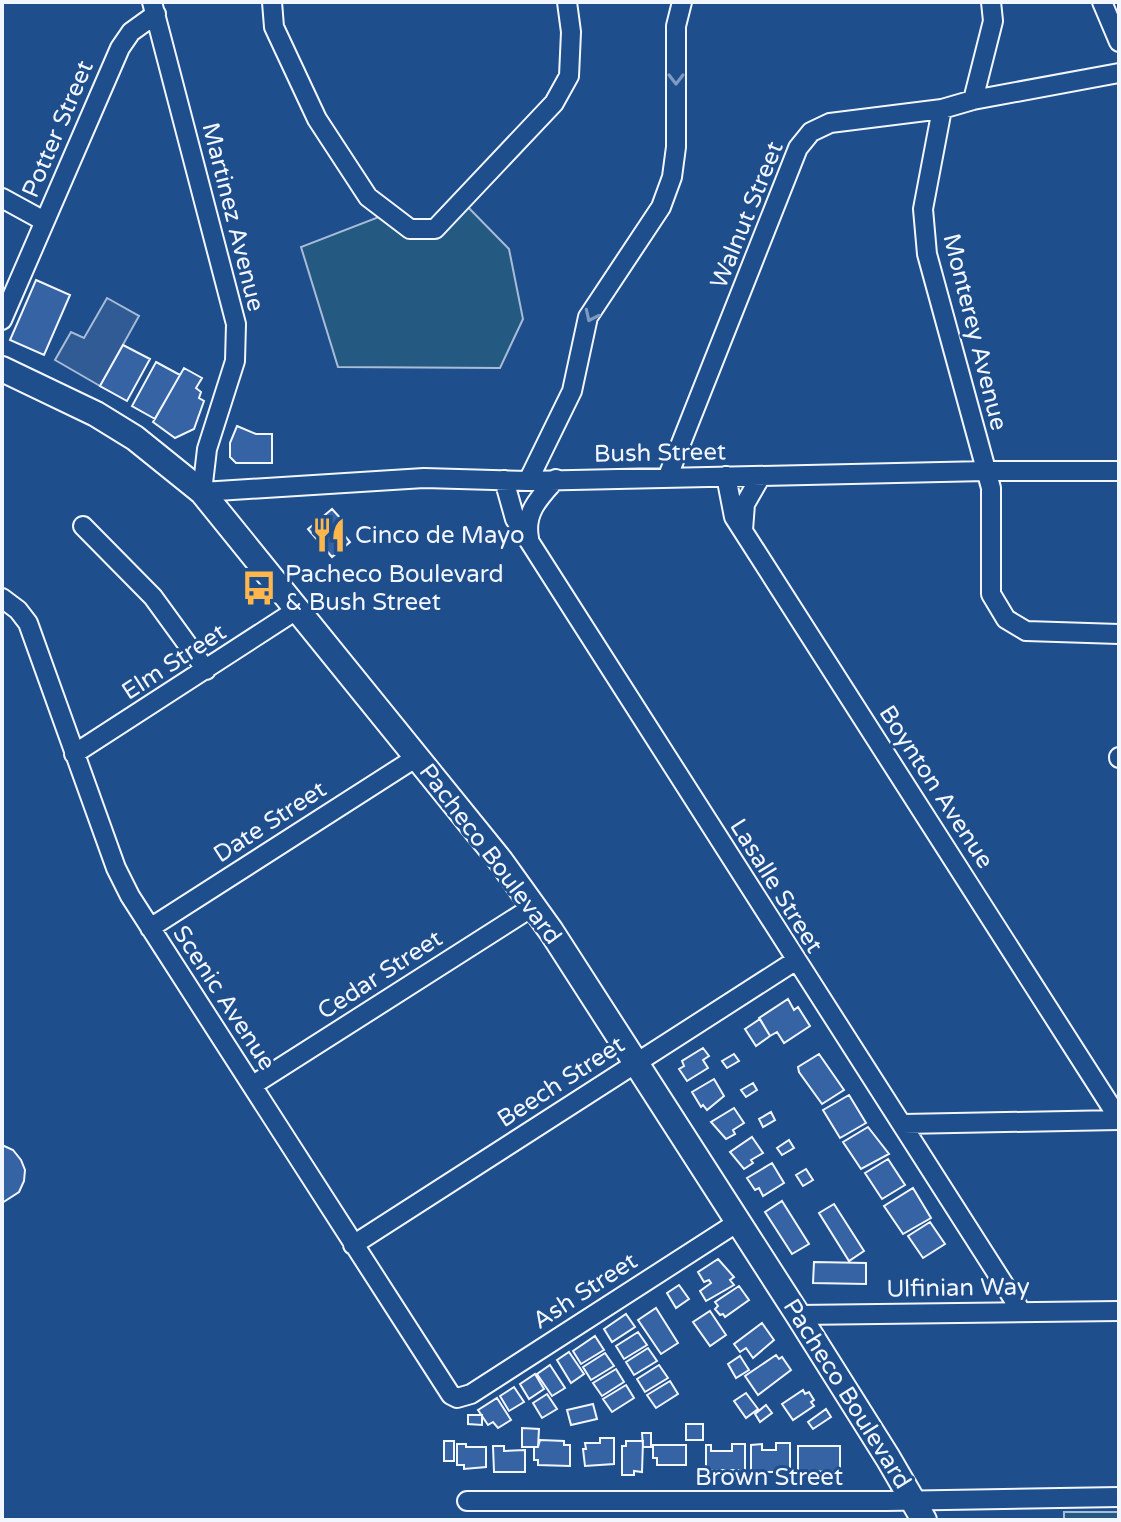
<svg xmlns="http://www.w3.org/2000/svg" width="1121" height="1522" font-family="'Varela Round',sans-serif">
<rect width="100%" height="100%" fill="#1f4e8c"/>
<path fill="#245a82" stroke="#a8bbd7" stroke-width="2" d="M462 201 509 249 523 319 500 368 338 367 301 247 389 213 435 229Z
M1064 1512H1119V1520H1064Z"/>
<path fill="#305b95" stroke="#a8bbd7" stroke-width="2" d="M107 298 139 316 100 386 55 360 71 332 84 338Z"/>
<path fill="#3563a3" stroke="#f2f6ff" stroke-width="2" d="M36 280 70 295 44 355 10 340Z
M123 345 150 359 127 401 100 386Z
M156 362 180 375 155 419 132 406Z
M184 368 202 378 196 388 201 392 199 398 204 401 194 429 175 438 153 422Z
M237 426 256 434H272V463H236L230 457V443Z
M332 509 342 520 336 525 350 542 332 557 308 529Z
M788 999 794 1010 798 1007 810 1026 784 1043 777 1032 770 1036 759 1018Z
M760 1019 770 1036 756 1046 745 1029Z
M703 1048 709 1056 703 1060 708 1068 687 1081 679 1069 684 1066 682 1061Z
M734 1054 739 1061 727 1068 722 1061Z
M819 1054 844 1090 822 1104 799 1072 798 1067Z
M714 1079 724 1096 707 1110 703 1105 701 1107 692 1092Z
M753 1083 757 1090 746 1097 741 1090Z
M849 1095 866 1123 840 1138 823 1110Z
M734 1108 744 1123 733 1130 735 1134 726 1139 711 1122Z
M771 1112 775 1120 763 1127 759 1119Z
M868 1127 889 1154 861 1169 843 1142Z
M752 1137 763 1153 751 1160 753 1163 744 1169 730 1152Z
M789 1140 794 1148 782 1155 777 1148Z
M2 1145 13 1150 21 1160 25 1170 24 1181 19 1192 2 1203Z
M888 1159 905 1185 882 1199 865 1173Z
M772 1163 784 1183 763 1196 759 1188 755 1190 747 1178Z
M806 1169 813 1180 803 1186 796 1175Z
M913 1188 931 1218 903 1234 884 1206Z
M782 1201 809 1244 792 1254 765 1212Z
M834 1204 864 1251 849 1261 819 1213Z
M930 1222 945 1244 923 1258 908 1236Z
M718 1259 734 1277 730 1280 734 1285 706 1301 700 1291 711 1283 709 1280 704 1282 698 1272Z
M814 1262 866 1263V1284L813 1283Z
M679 1285 689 1299 676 1308 667 1293Z
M739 1286 749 1300 725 1317 723 1314 720 1315 715 1309 718 1306 715 1302Z
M656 1308 678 1343 661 1354 638 1320Z
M710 1311 726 1335 710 1346 693 1322Z
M626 1314 635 1327 612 1342 604 1329Z
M762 1323 774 1340 753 1358 746 1348 740 1352 734 1344Z
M638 1332 647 1345 624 1359 616 1346Z
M595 1336 604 1350 581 1364 573 1351Z
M648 1348 657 1361 634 1375 626 1362Z
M569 1352 584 1374 571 1383 557 1360Z
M605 1353 614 1366 591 1380 583 1367Z
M776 1355 779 1359 782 1357 791 1370 758 1395 745 1376Z
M740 1356 749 1370 736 1378 728 1364Z
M550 1365 565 1388 552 1396 537 1374Z
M659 1365 668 1378 645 1392 637 1379Z
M616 1369 624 1382 602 1396 593 1383Z
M535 1374 544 1389 529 1399 520 1384Z
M670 1381 678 1394 656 1408 647 1395Z
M626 1385 634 1398 612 1412 603 1399Z
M514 1387 524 1402 509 1411 500 1396Z
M803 1390 805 1394 809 1392 814 1400 811 1402 814 1406 793 1420 782 1404Z
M746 1393 758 1409 746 1418 734 1401Z
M547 1394 557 1409 542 1418 533 1403Z
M497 1398 511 1420 498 1428 493 1422 488 1425 478 1410Z
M593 1404 597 1419 571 1425 567 1410Z
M766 1405 772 1413 760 1422 755 1414Z
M826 1409 831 1417 813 1429 808 1422Z
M468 1415H482V1425L468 1424Z
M686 1424H703V1440H686Z
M522 1428 539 1429 538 1447H522Z
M642 1433H651V1447H643Z
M600 1438H614V1464L585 1466 583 1449H586L585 1443H600Z
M540 1440 564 1441V1445H570V1466L538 1465V1460H534V1447H538Z
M444 1441H454V1461H444Z
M626 1441H643L642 1472 634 1471V1475H622V1446H626Z
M776 1443H790V1472H751V1445L762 1444V1450H776Z
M457 1444H466V1447H486V1467L464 1469V1465H457Z
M732 1444H745V1473H737L738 1470H712V1473H706V1445H711V1451H732Z
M653 1445H686V1465H657V1458H653Z
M493 1446H504V1451L525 1450V1472H494Z
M798 1446H840V1472L798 1471Z"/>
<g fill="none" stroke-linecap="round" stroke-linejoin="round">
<g stroke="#f2f6ff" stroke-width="22">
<path id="minor" d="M152 2 236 324 235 361 207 449 202 492 424 478 528 481 986 471H1119
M272 2 274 27 317 119 368 197 410 229H435L554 103 569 76 571 32 567 2
M1102 2 1119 42
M973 100 993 21 991 2
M942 109 923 209 927 254 991 488V594L1006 619 1026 631 1119 634
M2 198 44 221
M2 320 120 48 131 32 156 14
M668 476 798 148 811 132 830 123 942 109 973 100 1119 73
M726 476 734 517 1119 1119
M504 480 515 519 531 544 1021 1311
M528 481 572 391 588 317 661 207 672 177 676 147V26L682 2
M83 526 153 597 206 670
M743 530 745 504 761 476
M529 538C524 512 540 497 556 479
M2 598 18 610 28 623 116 868 130 896 451 1395 457 1398 471 1394 738 1222
M74 754 298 609
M1119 757V758
M150 928 417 757
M253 1085 534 906
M903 1124 1119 1120
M353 1245 795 961
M798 1315 1119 1311
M467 1501H888L1119 1497"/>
</g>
<g stroke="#f2f6ff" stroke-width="28">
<path id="major" d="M2 369 96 414 135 438 202 492 500 860 551 931 798 1315 888 1458 924 1520"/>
</g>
<use href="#minor" stroke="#1f4e8c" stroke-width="18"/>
<use href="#major" stroke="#1f4e8c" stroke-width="24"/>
</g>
<defs><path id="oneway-chevron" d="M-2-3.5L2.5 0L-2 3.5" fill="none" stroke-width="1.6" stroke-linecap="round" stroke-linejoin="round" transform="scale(2)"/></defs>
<g stroke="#7e9ac0">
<use href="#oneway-chevron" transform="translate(676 79) rotate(90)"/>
<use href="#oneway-chevron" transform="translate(591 316) rotate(115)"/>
</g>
<defs>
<g id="restaurant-bare" transform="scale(2.76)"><path d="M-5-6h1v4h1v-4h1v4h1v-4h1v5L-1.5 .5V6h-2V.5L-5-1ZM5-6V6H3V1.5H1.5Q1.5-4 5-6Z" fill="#ffb74d" stroke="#1f4e8c" stroke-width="2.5" paint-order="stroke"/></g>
<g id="bus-bare" transform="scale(2.76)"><path d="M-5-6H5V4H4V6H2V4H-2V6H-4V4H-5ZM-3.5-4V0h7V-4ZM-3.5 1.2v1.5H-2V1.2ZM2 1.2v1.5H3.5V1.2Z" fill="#ffb74d" stroke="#1f4e8c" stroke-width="2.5" paint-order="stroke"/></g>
</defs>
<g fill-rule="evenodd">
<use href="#restaurant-bare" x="329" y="535"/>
<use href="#bus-bare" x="259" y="588"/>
</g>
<g text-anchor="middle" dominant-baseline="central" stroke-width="6" stroke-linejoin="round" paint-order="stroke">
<g font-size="24" fill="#f2f6ff" stroke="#1f4e8c">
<text transform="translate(58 129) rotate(-67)">Potter Street</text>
<text transform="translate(747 215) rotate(-68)">Walnut Street</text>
<text transform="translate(233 217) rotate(76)">Martinez Avenue</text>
<text transform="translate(975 332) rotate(76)">Monterey Avenue</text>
<text transform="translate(660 453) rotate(-1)">Bush Street</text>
<text transform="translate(174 662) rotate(-33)">Elm Street</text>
<text transform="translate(936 787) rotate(57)">Boynton Avenue</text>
<text transform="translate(270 822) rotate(-33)">Date Street</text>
<text transform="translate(490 854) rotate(53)">Pacheco Boulevard</text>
<text transform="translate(776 886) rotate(58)">Lasalle Street</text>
<text transform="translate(380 975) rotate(-33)">Cedar Street</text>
<text transform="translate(224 998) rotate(57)">Scenic Avenue</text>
<text transform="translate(561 1082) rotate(-33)">Beech Street</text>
<text transform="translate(958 1288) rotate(-1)">Ulfinian Way</text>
<text transform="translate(585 1291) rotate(-33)">Ash Street</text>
<text transform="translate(847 1394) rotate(58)">Pacheco Boulevard</text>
<text x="769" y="1477">Brown Street</text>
</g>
<g font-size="24" fill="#f2f6ff" stroke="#1f4e8c" text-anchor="start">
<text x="355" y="535">Cinco de Mayo</text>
<text x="285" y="574">Pacheco Boulevard<tspan x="285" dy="28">&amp; Bush Street</tspan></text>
</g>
</g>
<rect width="1121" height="1522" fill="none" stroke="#f2f6ff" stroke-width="8"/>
</svg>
